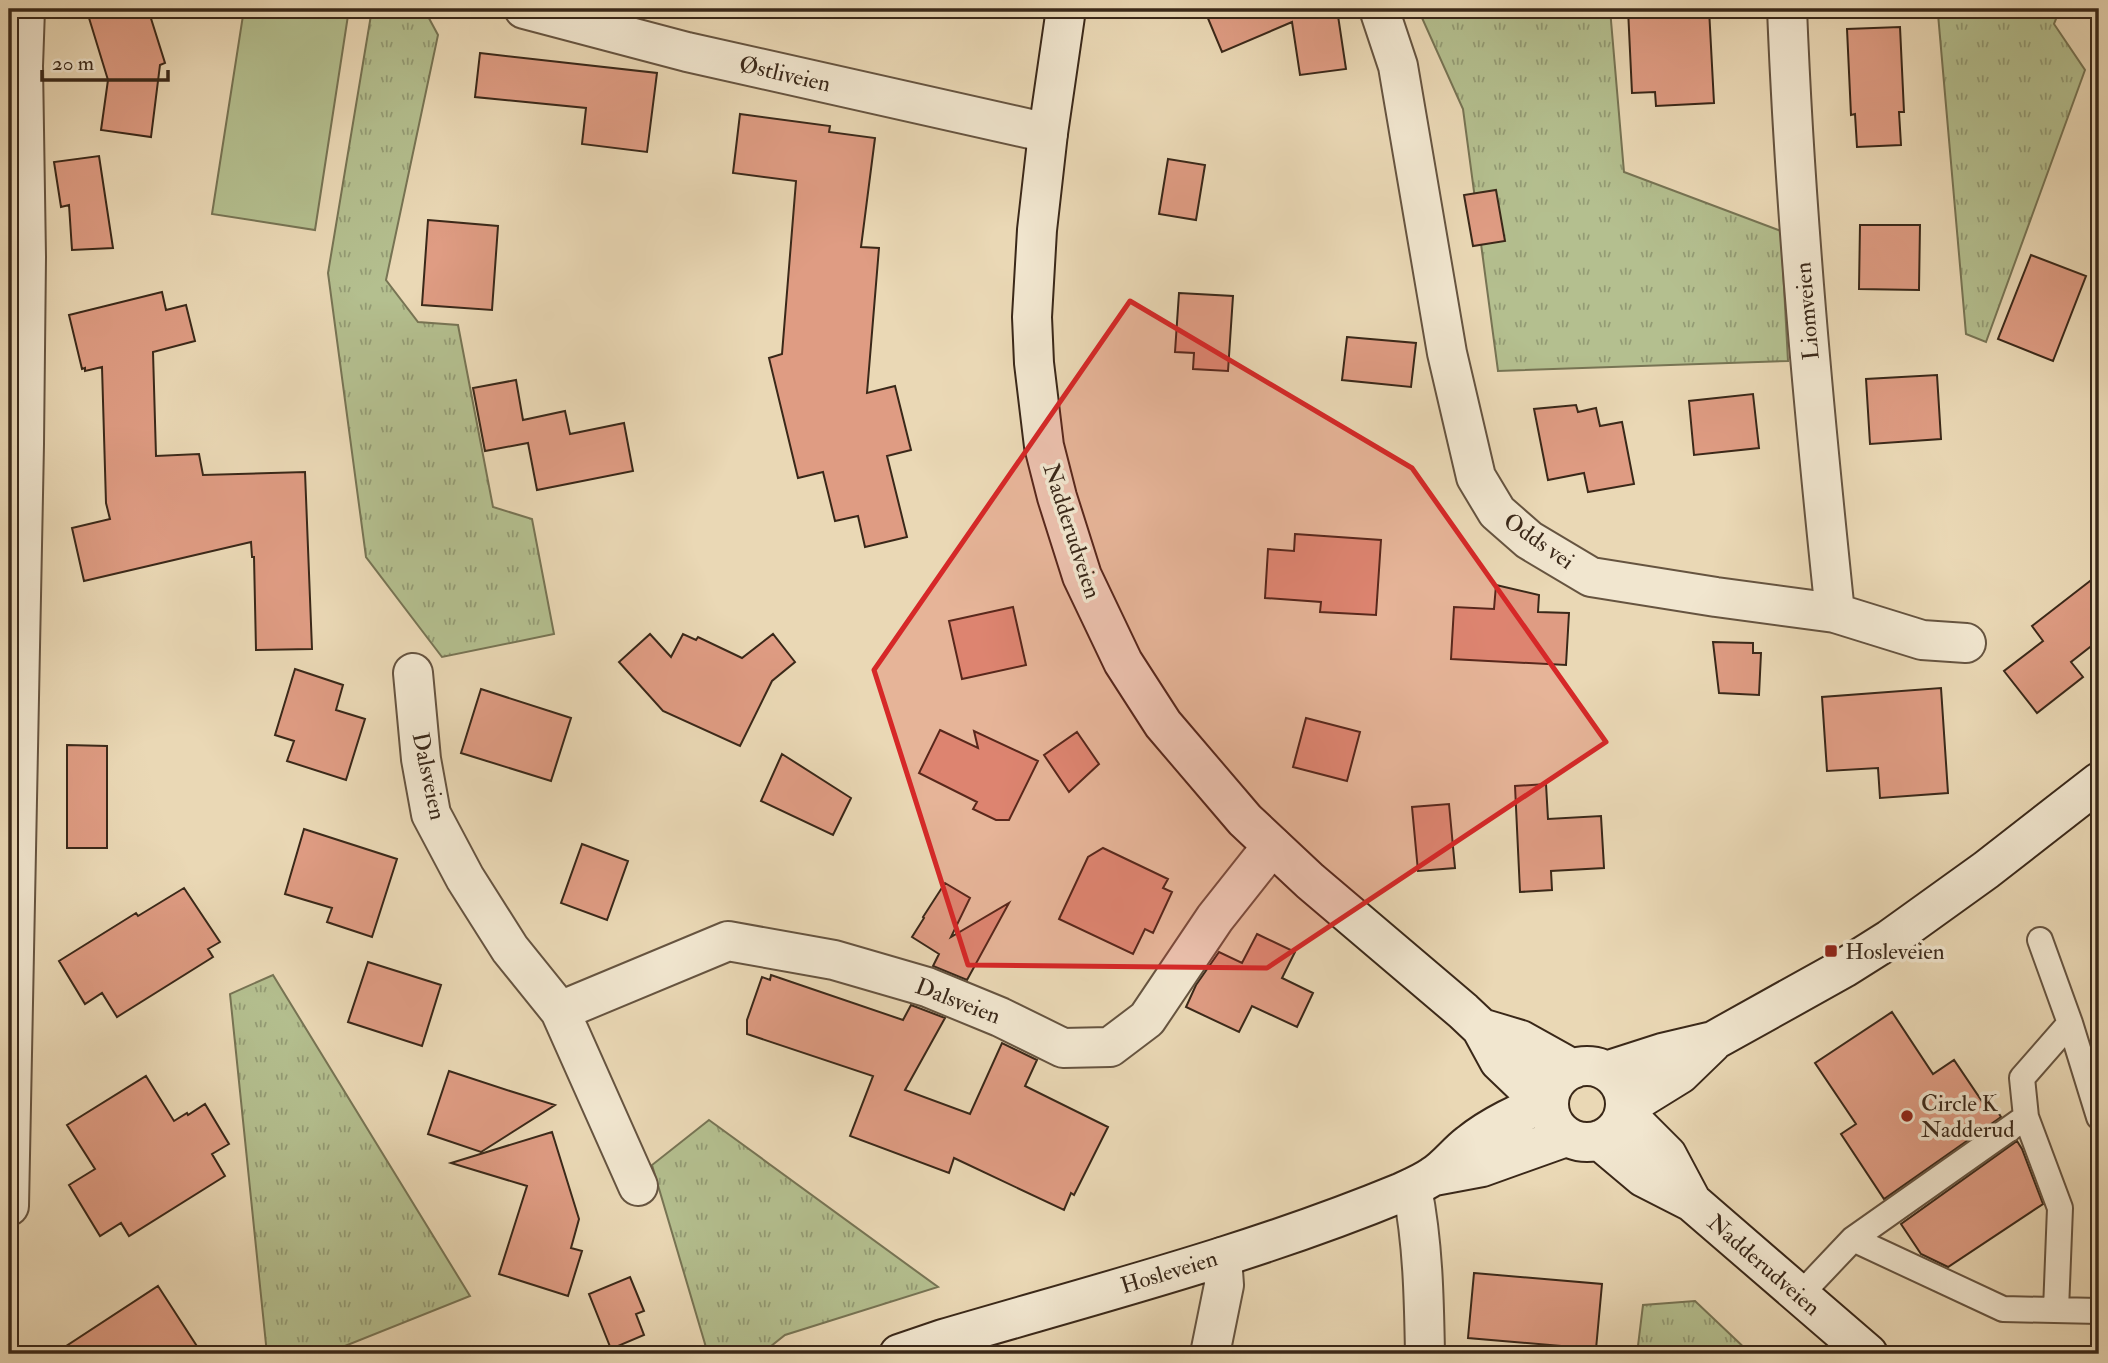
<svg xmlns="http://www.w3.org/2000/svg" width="2108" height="1363" font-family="'IM FELL Double Pica',serif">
<defs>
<pattern id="grass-tufts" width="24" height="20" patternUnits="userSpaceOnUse" patternTransform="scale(1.75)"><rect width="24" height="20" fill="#b4bf8f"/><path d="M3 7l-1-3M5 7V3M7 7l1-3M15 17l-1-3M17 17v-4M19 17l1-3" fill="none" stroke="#939b74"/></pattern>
</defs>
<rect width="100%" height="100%" fill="#ead8b5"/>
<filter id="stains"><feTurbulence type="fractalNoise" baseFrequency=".00286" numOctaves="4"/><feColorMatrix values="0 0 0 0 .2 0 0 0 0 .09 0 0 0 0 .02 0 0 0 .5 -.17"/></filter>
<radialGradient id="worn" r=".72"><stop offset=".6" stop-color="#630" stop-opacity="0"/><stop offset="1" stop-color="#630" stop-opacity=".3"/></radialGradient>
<path fill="url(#grass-tufts)" stroke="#777454" stroke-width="2" d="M372 9H424L438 35 386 280 418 322 458 325 493 507 532 519 554 634 442 657 366 557 328 273Z
M1418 9H1610L1624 172 1781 231 1788 361 1498 371 1463 109Z
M1939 9H2060L2054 24 2085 70 1986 342 1966 334 1938 14Z
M273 975 470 1296 325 1354H267L230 994Z
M709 1120 938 1287 785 1335 761 1354H708L652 1165Z
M1695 1301 1751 1354H1637L1643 1305Z"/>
<path fill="#b4bf8f" stroke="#777454" stroke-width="2" d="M244 9H349L315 230 212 214Z"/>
<path fill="#df9c83" stroke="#3a2819" stroke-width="2" d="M94 9H148L165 63 160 65 151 137 101 130 108 80 89 18 96 16Z
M1225 9H1337L1346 69 1300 75 1292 22 1222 52 1207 16Z
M1628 9H1709L1714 103 1656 106 1655 92 1632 93Z
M1900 27 1904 112H1899L1901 145 1857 147 1855 114 1851 115 1847 29Z
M480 53 657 73 647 152 582 144 586 108 475 97Z
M740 114 830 126 829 132 875 138 861 247 879 248 867 393 895 386 911 450 887 456 907 537 865 547 858 516 835 521 823 472 798 478 769 358 782 354 796 181 733 173Z
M99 156 113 248 72 250 69 205 61 207 54 162Z
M1168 159 1205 165 1196 220 1159 214Z
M1496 190 1505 241 1473 246 1464 195Z
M428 220 498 226 492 310 422 305Z
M1860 225H1920L1919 290 1859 289Z
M2031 255 2086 276 2053 361 1998 339Z
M162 292 166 310 186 305 195 341 153 352 156 456 199 454 203 475 305 472 312 649 256 650 254 557H252L251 542 84 581 72 528 110 519 106 503 102 367 85 371V368L82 369 69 315Z
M1179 293 1233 296 1228 371 1193 369 1194 353 1175 352Z
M1347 337 1416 343 1411 387 1342 380Z
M1937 375 1941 439 1870 444 1866 379Z
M516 380 523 420 565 411 570 434 624 423 633 471 537 490 528 443 485 451 473 388Z
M1753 394 1759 448 1694 455 1689 401Z
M1576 405 1578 412 1596 408 1600 426 1622 422 1634 484 1588 492 1584 473 1548 480 1534 409Z
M1295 534 1381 540 1376 615 1320 612 1321 602 1265 598 1268 549 1294 551Z
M2099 574V640L2071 662 2083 677 2037 713 2004 671 2043 641 2032 626Z
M1496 585 1539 595 1538 612 1569 613 1566 665 1451 659 1454 607 1494 609Z
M1013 607 1026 665 962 679 949 621Z
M650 634 671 657 683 634 696 640 698 637 742 658 773 634 795 662 772 681 740 746 663 711 619 662Z
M1713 642 1753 643V653H1761L1759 695 1719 693Z
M295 669 343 685 336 710 365 719 346 780 287 761 294 741 275 735Z
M1941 688 1948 793 1880 798 1878 768 1827 771 1822 697Z
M481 689 571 718 551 781 461 753Z
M1306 718 1360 732 1347 781 1293 767Z
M940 730 978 748 974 731 1038 761 1009 820H996L973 809 977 802 919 773Z
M1077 732 1099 764 1069 792 1044 755Z
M67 745 107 746V848H67Z
M782 754 851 798 833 835 761 801Z
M1546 784 1548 819 1601 816 1604 868 1551 871 1552 890 1520 892 1515 786Z
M1449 804 1455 868 1418 871 1412 807Z
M304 829 397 859 372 937 327 922 332 908 285 894Z
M582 844 628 861 607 920 561 903Z
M1103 848 1168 879 1163 888 1172 892 1153 933 1145 929 1133 954 1059 919 1088 857Z
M945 883 970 898 951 937 1009 903 967 980 933 966 939 954 912 937 924 918 923 917Z
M184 888 220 942 208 949 213 957 117 1017 102 993 85 1004 59 961 136 913 138 916Z
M1257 934 1295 952 1282 978 1313 993 1297 1027 1252 1006 1239 1032 1186 1007 1196 985 1219 952 1242 963Z
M368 962 441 985 422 1046 348 1022Z
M771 975 903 1020 911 1005 945 1018 905 1090 970 1114 1002 1043 1037 1060 1025 1086 1108 1127 1074 1195 1071 1193 1064 1210 954 1158 949 1173 850 1136 873 1076 747 1034V1020L762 977 770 980Z
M1892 1012 1933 1074 1954 1060 1990 1113 1996 1109 2001 1117 1884 1199 1841 1134 1856 1124 1815 1063Z
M449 1071 510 1091 555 1105 481 1152 428 1134Z
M146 1076 174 1121 187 1113 188 1115 205 1104 229 1144 212 1154 225 1176 129 1236 121 1223 100 1236 69 1185 95 1169 67 1125Z
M552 1132 579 1219 571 1248 582 1251 568 1296 499 1274 527 1186 451 1163Z
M2017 1141 2022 1149 2043 1204 1948 1267 1921 1254 1901 1224Z
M1474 1273 1602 1284 1596 1349 1468 1338Z
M630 1277 644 1311 636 1314 644 1335 611 1349 589 1294Z
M158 1286 202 1354H54Z"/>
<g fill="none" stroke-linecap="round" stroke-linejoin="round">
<g stroke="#665440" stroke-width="28">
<path id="lane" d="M2040 940 2070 1023 2099 1117
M1853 1239 2003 1309 2099 1311
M1799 1296 1853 1239 2026 1117
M2056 1310 2060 1208 2026 1117 2022 1078 2070 1023"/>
</g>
<g stroke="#665440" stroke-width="42">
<path id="street" d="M524 9 687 52 1048 133
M1379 9 1398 66 1447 353 1476 477 1497 512 1529 540 1591 577 1716 597 1835 613 1922 640 1966 643
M1787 9C1795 211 1814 412 1835 613
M413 673 421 759 431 814 465 878 510 949 560 1011 638 1186
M560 1011 728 941 834 960 927 987 1000 1017 1063 1048 1110 1047 1147 1019 1215 918 1272 846
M1412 1188C1423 1243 1424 1298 1425 1354
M9 1206 24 444 26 257 23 66 25 9
M1210 1354 1224 1285 1222 1257"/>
</g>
<g stroke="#3a2819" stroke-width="42">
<path id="secondary" d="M1066 9 1048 133 1037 230 1032 317 1034 363 1044 446 1057 497 1082 576 1123 662 1163 724 1245 820 1310 881 1463 1011 1481 1028 1499 1061 1523 1084 1549 1100
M1481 1028 1521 1040 1573 1069
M1549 1104a38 38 0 1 1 76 0a38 38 0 1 1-76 0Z
M1606 1071 1662 1053 1713 1041 1844 968 1890 939 1986 870 2099 782
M1625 1108 1680 1074 1712 1043
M1624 1112 1667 1155 1692 1202
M1599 1140 1643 1177 1692 1202 1868 1354
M1434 1176 1482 1167 1566 1137
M899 1354 943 1339C1096 1294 1252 1254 1400 1193 1411 1188 1423 1183 1433 1176 1446 1168 1456 1154 1469 1144 1490 1127 1523 1110 1548 1103"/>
</g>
<use href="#lane" stroke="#f1e6cf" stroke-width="24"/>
<use href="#street" stroke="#f1e6cf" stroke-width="38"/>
<use href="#secondary" stroke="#f1e6cf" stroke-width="38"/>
</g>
<path fill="#d62828" fill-opacity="0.2" stroke="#d62828" stroke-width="5" stroke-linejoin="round" d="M1130 301 1412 468 1606 742 1267 968 968 965 874 670Z"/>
<g fill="#8f2418" stroke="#f1e6cf" stroke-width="2.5">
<rect x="1824" y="944" width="14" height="14" rx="3.5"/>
<circle cx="1907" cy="1116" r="7"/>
</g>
<g text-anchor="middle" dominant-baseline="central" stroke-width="7" stroke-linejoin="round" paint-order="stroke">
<g font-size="23" fill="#3a2819" stroke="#f1e6cf">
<text transform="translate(785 74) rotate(13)">Østliveien</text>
<text transform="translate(1807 311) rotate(-95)">Liomveien</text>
<text transform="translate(1072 531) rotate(72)">Nadderudveien</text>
<text transform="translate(1539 541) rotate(35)">Odds vei</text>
<text transform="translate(429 776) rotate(78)">Dalsveien</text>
<text transform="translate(958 1001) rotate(21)">Dalsveien</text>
<text transform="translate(1764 1265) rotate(41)">Nadderudveien</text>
<text transform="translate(1169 1272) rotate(-17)">Hosleveien</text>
</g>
<g font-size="23" fill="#3a2819" stroke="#f1e6cf" text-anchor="start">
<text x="1845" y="951">Hosleveien</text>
<text x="1921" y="1103">Circle K<tspan x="1921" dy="26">Nadderud</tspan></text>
</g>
</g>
<rect width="2108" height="1363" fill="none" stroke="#ead8b5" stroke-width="35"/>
<rect x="10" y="10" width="2087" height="1342" fill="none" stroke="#3a2819" stroke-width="3.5"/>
<rect x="18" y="18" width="2073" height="1328" fill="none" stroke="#3a2819" stroke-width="2"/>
<path d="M42 70v10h126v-10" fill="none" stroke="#3a2819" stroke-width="3.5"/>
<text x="52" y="70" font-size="21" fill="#3a2819" stroke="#f1e6cf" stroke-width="5" paint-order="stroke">20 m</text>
<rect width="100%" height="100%" filter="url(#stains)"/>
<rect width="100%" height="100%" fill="url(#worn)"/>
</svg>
